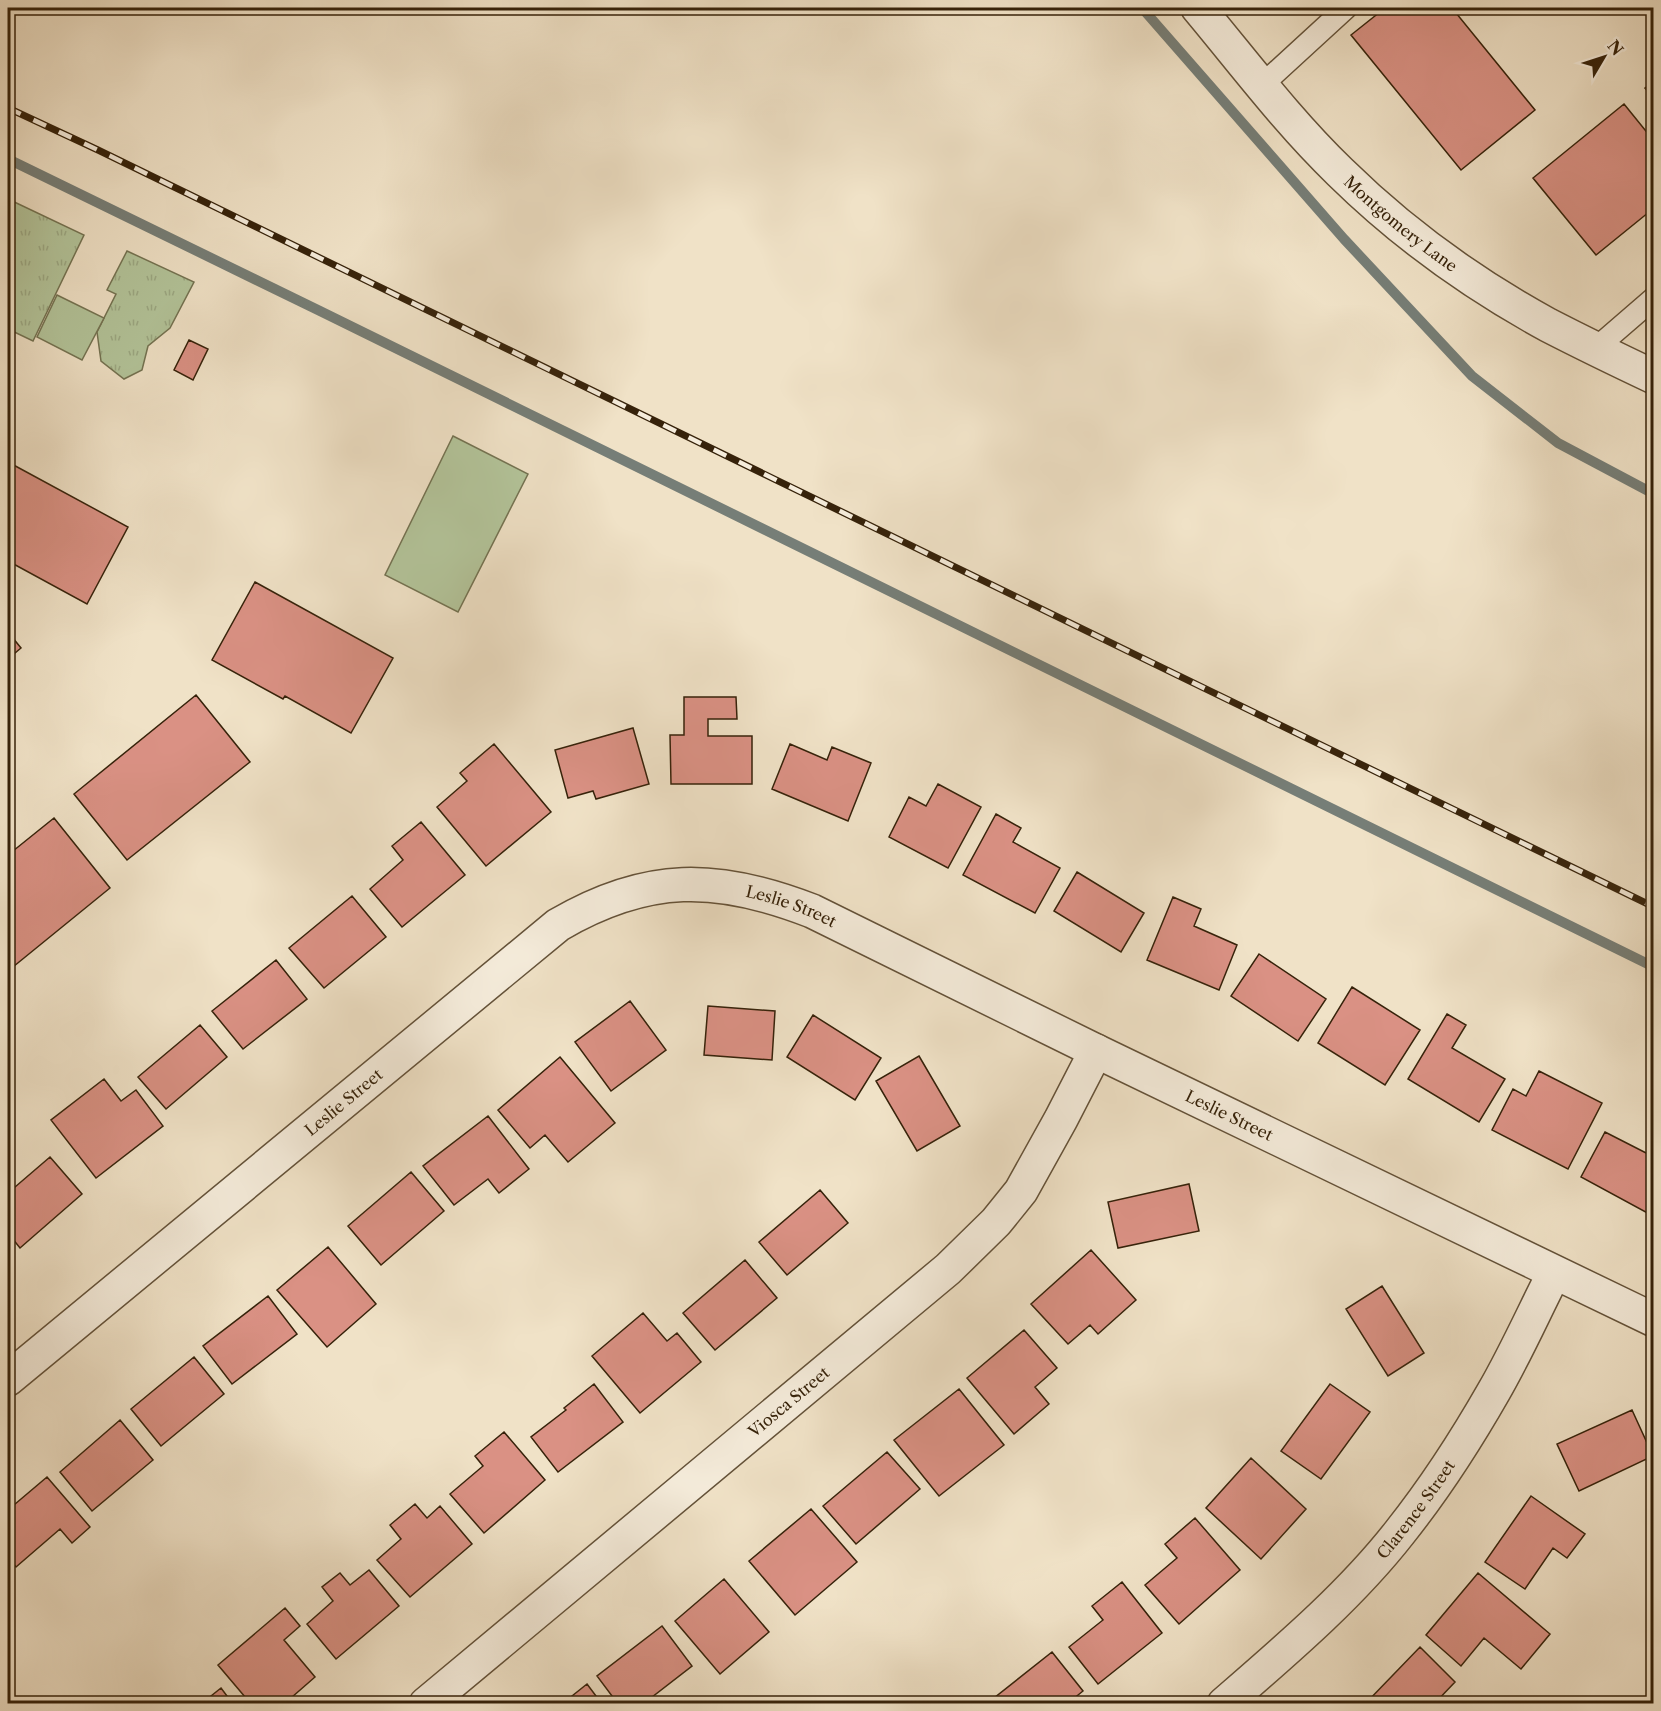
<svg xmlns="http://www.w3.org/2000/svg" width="1661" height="1711" font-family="'Libre Caslon Text',serif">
<defs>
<pattern id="grass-tufts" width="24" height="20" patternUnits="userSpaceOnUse" patternTransform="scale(1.5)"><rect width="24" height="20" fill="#b3c49a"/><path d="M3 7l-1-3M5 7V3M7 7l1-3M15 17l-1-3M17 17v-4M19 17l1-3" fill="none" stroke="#9ba883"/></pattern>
</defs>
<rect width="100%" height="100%" fill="#f0e2c7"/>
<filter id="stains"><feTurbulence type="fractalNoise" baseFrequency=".00333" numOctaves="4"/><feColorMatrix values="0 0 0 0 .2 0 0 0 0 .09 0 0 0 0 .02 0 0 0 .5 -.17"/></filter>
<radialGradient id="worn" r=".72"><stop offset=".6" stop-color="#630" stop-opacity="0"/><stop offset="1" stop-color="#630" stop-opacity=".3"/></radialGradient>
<path fill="url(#grass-tufts)" stroke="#747352" stroke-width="1.5" d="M8 199 84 235 33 341 8 329Z
M127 251 194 282 170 328 148 346 142 370 124 379 101 361 97 332 116 294 107 290Z"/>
<path fill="#b3c49a" stroke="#747352" stroke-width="1.5" d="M57 295 104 318 82 360 37 337Z
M453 436 528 474 458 612 385 575Z"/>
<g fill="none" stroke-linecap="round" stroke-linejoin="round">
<path stroke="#767e77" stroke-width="10" d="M1142 8 1344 239 1472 376 1558 443 1654 494
M8 159 320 311 1654 967"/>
</g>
<path fill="#da9184" stroke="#36220a" stroke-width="1.5" d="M1385 8H1452L1535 110 1461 170 1351 35Z
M1654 81V98L1645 88Z
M1624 104 1654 141V208L1596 255 1533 178Z
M189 340 208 349 193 380 174 370Z
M8 462 128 527 87 604 8 561Z
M255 582 393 658 351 733 285 696 283 699 212 660Z
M8 632 21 648 8 659Z
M196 695 250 762 127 860 74 794Z
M684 697H736L737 719H708V736H752V784H671L670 735H684Z
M633 728 649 784 596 799 593 791 568 798 555 750Z
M494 744 551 812 486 866 437 807 467 781 460 773Z
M790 744 827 760 832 747 871 763 848 821 772 789Z
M938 784 981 807 948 868 889 837 909 797 926 806Z
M996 814 1021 828 1013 842 1060 868 1035 913 963 875Z
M54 818 110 888 8 971V855Z
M421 822 465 875 402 927 370 889 403 860 392 846Z
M1077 872 1144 913 1121 952 1054 911Z
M352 896 386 937 324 988 289 948Z
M1173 897 1201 909 1194 926 1237 945 1219 990 1147 960Z
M1259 954 1326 999 1298 1041 1231 996Z
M276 960 307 999 243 1049 212 1011Z
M1352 987 1420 1030 1385 1085 1318 1043Z
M630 1001 666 1050 611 1091 575 1042Z
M708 1006 775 1011 772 1060 704 1055Z
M1447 1014 1466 1025 1452 1048 1505 1079 1479 1122 1408 1079Z
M813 1015 881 1058 855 1100 787 1057Z
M200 1025 227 1057 166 1109 138 1077Z
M919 1056 960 1126 917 1151 876 1081Z
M560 1057 615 1123 568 1162 545 1135 530 1148 498 1110Z
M1539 1071 1602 1103 1568 1169 1492 1130 1513 1089 1526 1096Z
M104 1079 121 1101 136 1090 163 1126 96 1178 51 1120Z
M488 1116 529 1169 499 1193 488 1179 454 1205 423 1166Z
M1605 1132 1654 1157 1653 1216 1581 1177Z
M50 1157 82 1194 20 1248 8 1233V1193Z
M411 1172 444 1211 381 1265 348 1226Z
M1189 1184 1199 1231 1118 1248 1108 1202Z
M820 1190 848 1223 787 1275 759 1242Z
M328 1247 376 1304 327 1347 277 1290Z
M1091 1250 1136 1300 1098 1334 1090 1325 1068 1344 1031 1304Z
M745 1260 777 1298 715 1350 683 1313Z
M1382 1286 1424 1353 1388 1376 1346 1309Z
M268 1296 297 1334 232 1384 203 1346Z
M643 1313 667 1341 677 1333 701 1362 640 1413 592 1356Z
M1024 1330 1057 1368 1035 1387 1049 1404 1014 1434 967 1378Z
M194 1357 224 1394 161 1446 131 1409Z
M594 1384 623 1422 558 1472 531 1437 566 1410 564 1408Z
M1330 1384 1370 1412 1321 1479 1281 1451Z
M959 1389 1004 1445 939 1496 894 1440Z
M1632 1410 1653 1456 1579 1491 1557 1444Z
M120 1420 153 1460 92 1511 60 1472Z
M504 1432 545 1480 484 1533 450 1494 483 1466 475 1456Z
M887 1452 920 1489 856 1544 823 1506Z
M1251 1458 1306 1509 1261 1559 1206 1508Z
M47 1477 90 1527 72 1543 60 1529 16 1567 8 1557V1510Z
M1531 1496 1585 1534 1567 1558 1553 1548 1525 1589 1485 1562Z
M415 1504 427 1518 440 1506 472 1544 410 1597 377 1560 401 1539 390 1525Z
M811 1509 857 1562 795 1615 749 1561Z
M1195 1518 1240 1570 1179 1624 1145 1585 1177 1558 1165 1544Z
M369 1570 399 1606 336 1659 307 1624 333 1601 322 1587 340 1573 350 1585Z
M1478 1573 1550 1634 1521 1669 1484 1638 1461 1666 1426 1635Z
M724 1579 769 1632 720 1674 675 1621Z
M1122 1582 1162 1633 1098 1684 1069 1647 1103 1620 1092 1606Z
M285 1608 300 1626 284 1640 315 1677 284 1704H251L218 1665Z
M662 1626 692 1666 643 1704H618L597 1676Z
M1420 1647 1455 1682 1434 1704H1365Z
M1052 1652 1083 1691 1067 1704H990L989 1702Z
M587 1684 602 1704H562Z
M221 1688 233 1704H201Z"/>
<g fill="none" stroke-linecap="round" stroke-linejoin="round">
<g stroke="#645239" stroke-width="24">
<path id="lane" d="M1262 85 1346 8
M1595 349 1654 298"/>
</g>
<g stroke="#645239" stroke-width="36">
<g id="street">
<path id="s1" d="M1198 8C1244 63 1288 122 1340 172 1401 232 1473 284 1548 325 1583 343 1618 360 1654 377"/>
<path id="s2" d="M8 1379 558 925C647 873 717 874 812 911L1096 1051 1654 1320"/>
<path id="s3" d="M426 1704 948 1269 996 1222 1021 1191 1061 1119 1096 1051"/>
<path id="s4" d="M1224 1704C1285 1651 1350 1596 1400 1532 1435 1488 1466 1440 1494 1391 1516 1353 1534 1312 1554 1273"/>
</g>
</g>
<use href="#lane" stroke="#f5ecdb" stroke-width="21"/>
<use href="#street" stroke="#f5ecdb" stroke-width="33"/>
<g stroke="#36220a" stroke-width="7">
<path id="rail" d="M8 108 98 150 1654 907"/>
</g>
<use href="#rail" stroke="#f5ecdb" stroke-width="4.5" stroke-dasharray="14" stroke-linecap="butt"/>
</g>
<g text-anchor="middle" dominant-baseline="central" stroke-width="4.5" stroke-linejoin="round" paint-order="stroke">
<g font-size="16" fill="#36220a" stroke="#f5ecdb">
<text stroke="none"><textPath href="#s1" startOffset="297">Montgomery Lane</textPath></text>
<text stroke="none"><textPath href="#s2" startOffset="957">Leslie Street</textPath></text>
<text stroke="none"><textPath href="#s2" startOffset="435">Leslie Street</textPath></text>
<text stroke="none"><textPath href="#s2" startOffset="1443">Leslie Street</textPath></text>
<text stroke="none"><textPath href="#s3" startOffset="472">Viosca Street</textPath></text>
<text stroke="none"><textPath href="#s4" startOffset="274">Clarence Street</textPath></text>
</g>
</g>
<rect width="1661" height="1711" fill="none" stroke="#f0e2c7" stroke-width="30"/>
<rect x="9" y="9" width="1643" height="1693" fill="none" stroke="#36220a" stroke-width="3"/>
<rect x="15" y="15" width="1631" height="1681" fill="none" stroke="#36220a" stroke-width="1.5"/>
<g transform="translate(1604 57) rotate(51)" stroke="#f5ecdb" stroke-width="4.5" paint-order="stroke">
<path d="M0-4.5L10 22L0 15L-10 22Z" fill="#36220a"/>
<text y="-9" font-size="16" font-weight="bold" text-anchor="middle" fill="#36220a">N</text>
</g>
<rect width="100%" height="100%" filter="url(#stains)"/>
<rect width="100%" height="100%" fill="url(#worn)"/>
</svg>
